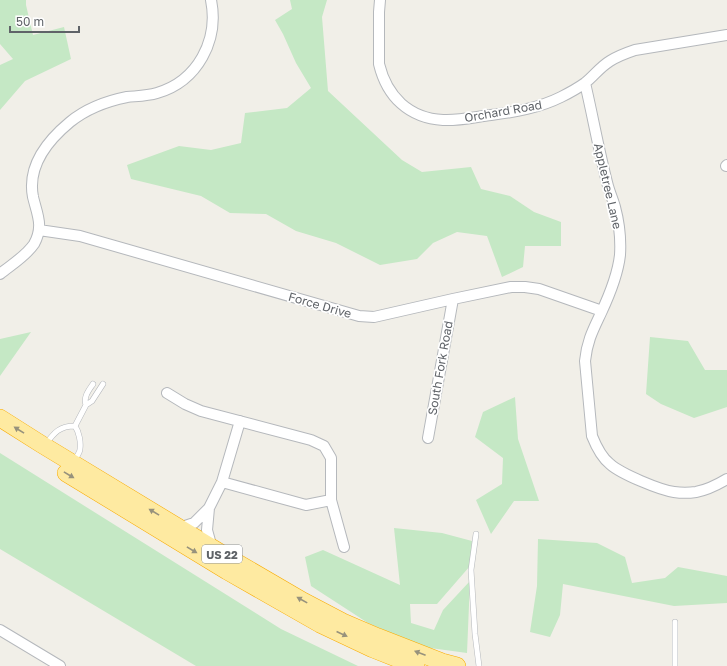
<svg xmlns="http://www.w3.org/2000/svg" width="727" height="666" font-family="'Golos Text',sans-serif">
<rect width="100%" height="100%" fill="#f1efe8"/>
<path fill="#c5e8c5" d="M0 0H26V5L33 35 64 27 71 59 25 81 0 110V65L13 59 0 44Z
M290 0H327L322 17 328 91 402 160 422 172 471 167 481 189 510 196 534 212 561 222V246H525L523 267 502 277 487 236 457 232 433 243 417 259 380 265 336 243 296 231 266 214 230 213 201 196 131 179 127 165 179 146 211 150 241 143 245 113 287 108 311 88 296 63 283 34 275 20 292 9Z
M31 332 0 376V339Z
M650 337 688 341 705 370H727V407L694 418 661 404 646 394Z
M515 397 518 439 539 501H514L491 534 476 500 502 484 503 458 475 437 483 412Z
M0 453 281 629 358 666H196L0 549Z
M394 528 442 533 472 541 470 566 437 604H410L411 623 434 630 443 610 470 581 467 653 423 647 368 623 311 586 305 557 323 550 400 585Z
M538 539 597 543 625 557 632 583 665 578 678 567 727 576V603L674 606 563 584 560 615 550 637 530 632 537 586Z"/>
<g fill="none" stroke-linecap="round" stroke-linejoin="round">
<g stroke="#b5b8bc" stroke-width="6">
<path id="service" d="M86 405C83 397 89 390 93 384
M45 445C54 433 59 426 75 426
M74 461C76 457 80 453 80 449 81 442 79 432 75 426L86 405 92 401 103 384
M476 534 471 570 475 634 479 666
M675 666V622"/>
</g>
<g stroke="#b5b8bc" stroke-width="12">
<path id="minor" d="M380 0 379 12V64C387 97 409 118 443 120 458 121 475 117 491 115 515 112 539 108 561 97 569 93 578 88 585 83 594 76 600 67 610 61 618 56 626 53 635 50L727 35
M585 83C593 117 599 152 608 186 610 193 613 200 615 207 619 222 621 239 620 255 618 273 609 296 601 313 593 330 587 341 585 361L592 436C596 446 601 457 610 464 621 474 660 490 674 492 681 493 689 493 696 492 707 490 717 485 727 479
M726 166 727 165
M39 230 80 236 359 316 374 317 453 299 511 287H525L539 289 602 311
M0 274C11 265 26 256 34 244 44 226 37 214 33 197 27 166 47 141 70 122 86 109 107 101 127 97 137 96 147 96 157 93 198 81 219 40 211 0
M167 393 185 404 201 411 311 440 324 446 331 458V500L344 547
M428 438 453 299
M222 482 306 505 331 500
M209 508 207 530 212 548
M179 528 194 523 209 508 222 482 240 421
M0 630 60 666"/>
</g>
<g stroke="#f9ab00" stroke-width="18">
<path id="trunk" d="M0 418 41 444 229 558 303 601 343 622 378 637 442 662 457 666
M66 473 227 571 320 624 373 649 416 666"/>
</g>
<use href="#service" stroke="#fff" stroke-width="5"/>
<use href="#minor" stroke="#fff" stroke-width="10"/>
<use href="#trunk" stroke="#feeaa1" stroke-width="17"/>
</g>
<defs><path id="oneway-solid" d="M-6-.8H1V-3.2L6.5 0L1 3.2V.8H-6Z"/></defs>
<g fill="#97927c">
<use href="#oneway-solid" transform="translate(19 430) rotate(-148)"/>
<use href="#oneway-solid" transform="translate(69 475) rotate(31)"/>
<use href="#oneway-solid" transform="translate(154 512) rotate(-149)"/>
<use href="#oneway-solid" transform="translate(192 550) rotate(31)"/>
<use href="#oneway-solid" transform="translate(302 600) rotate(-151)"/>
<use href="#oneway-solid" transform="translate(342 634) rotate(25)"/>
<use href="#oneway-solid" transform="translate(420 653) rotate(-159)"/>
</g>
<g text-anchor="middle" dominant-baseline="central" stroke-width="3.5" stroke-linejoin="round" paint-order="stroke">
<rect fill="#fff" stroke="#8f9295" stroke-width="1" x="202" y="545" width="40" height="18" rx="3"/>
<g font-size="11" font-weight="bold" fill="#5f6368">
<text x="222" y="554">US 22</text>
</g>
<g font-size="12" fill="#5f6368" stroke="#fff">
<text transform="translate(503 111) rotate(-10)">Orchard Road</text>
<text transform="translate(608 186) rotate(77)">Appletree Lane</text>
<text transform="translate(320 305) rotate(16)">Force Drive</text>
<text transform="translate(440 368) rotate(-80)">South Fork Road</text>
</g>
</g>
<path d="M10 26v6h69v-6" fill="none" stroke="#5f6368" stroke-width="2"/>
<text x="16" y="26" font-size="12" fill="#5f6368" stroke="#ffffff" stroke-width="3" paint-order="stroke">50 m</text>
</svg>
